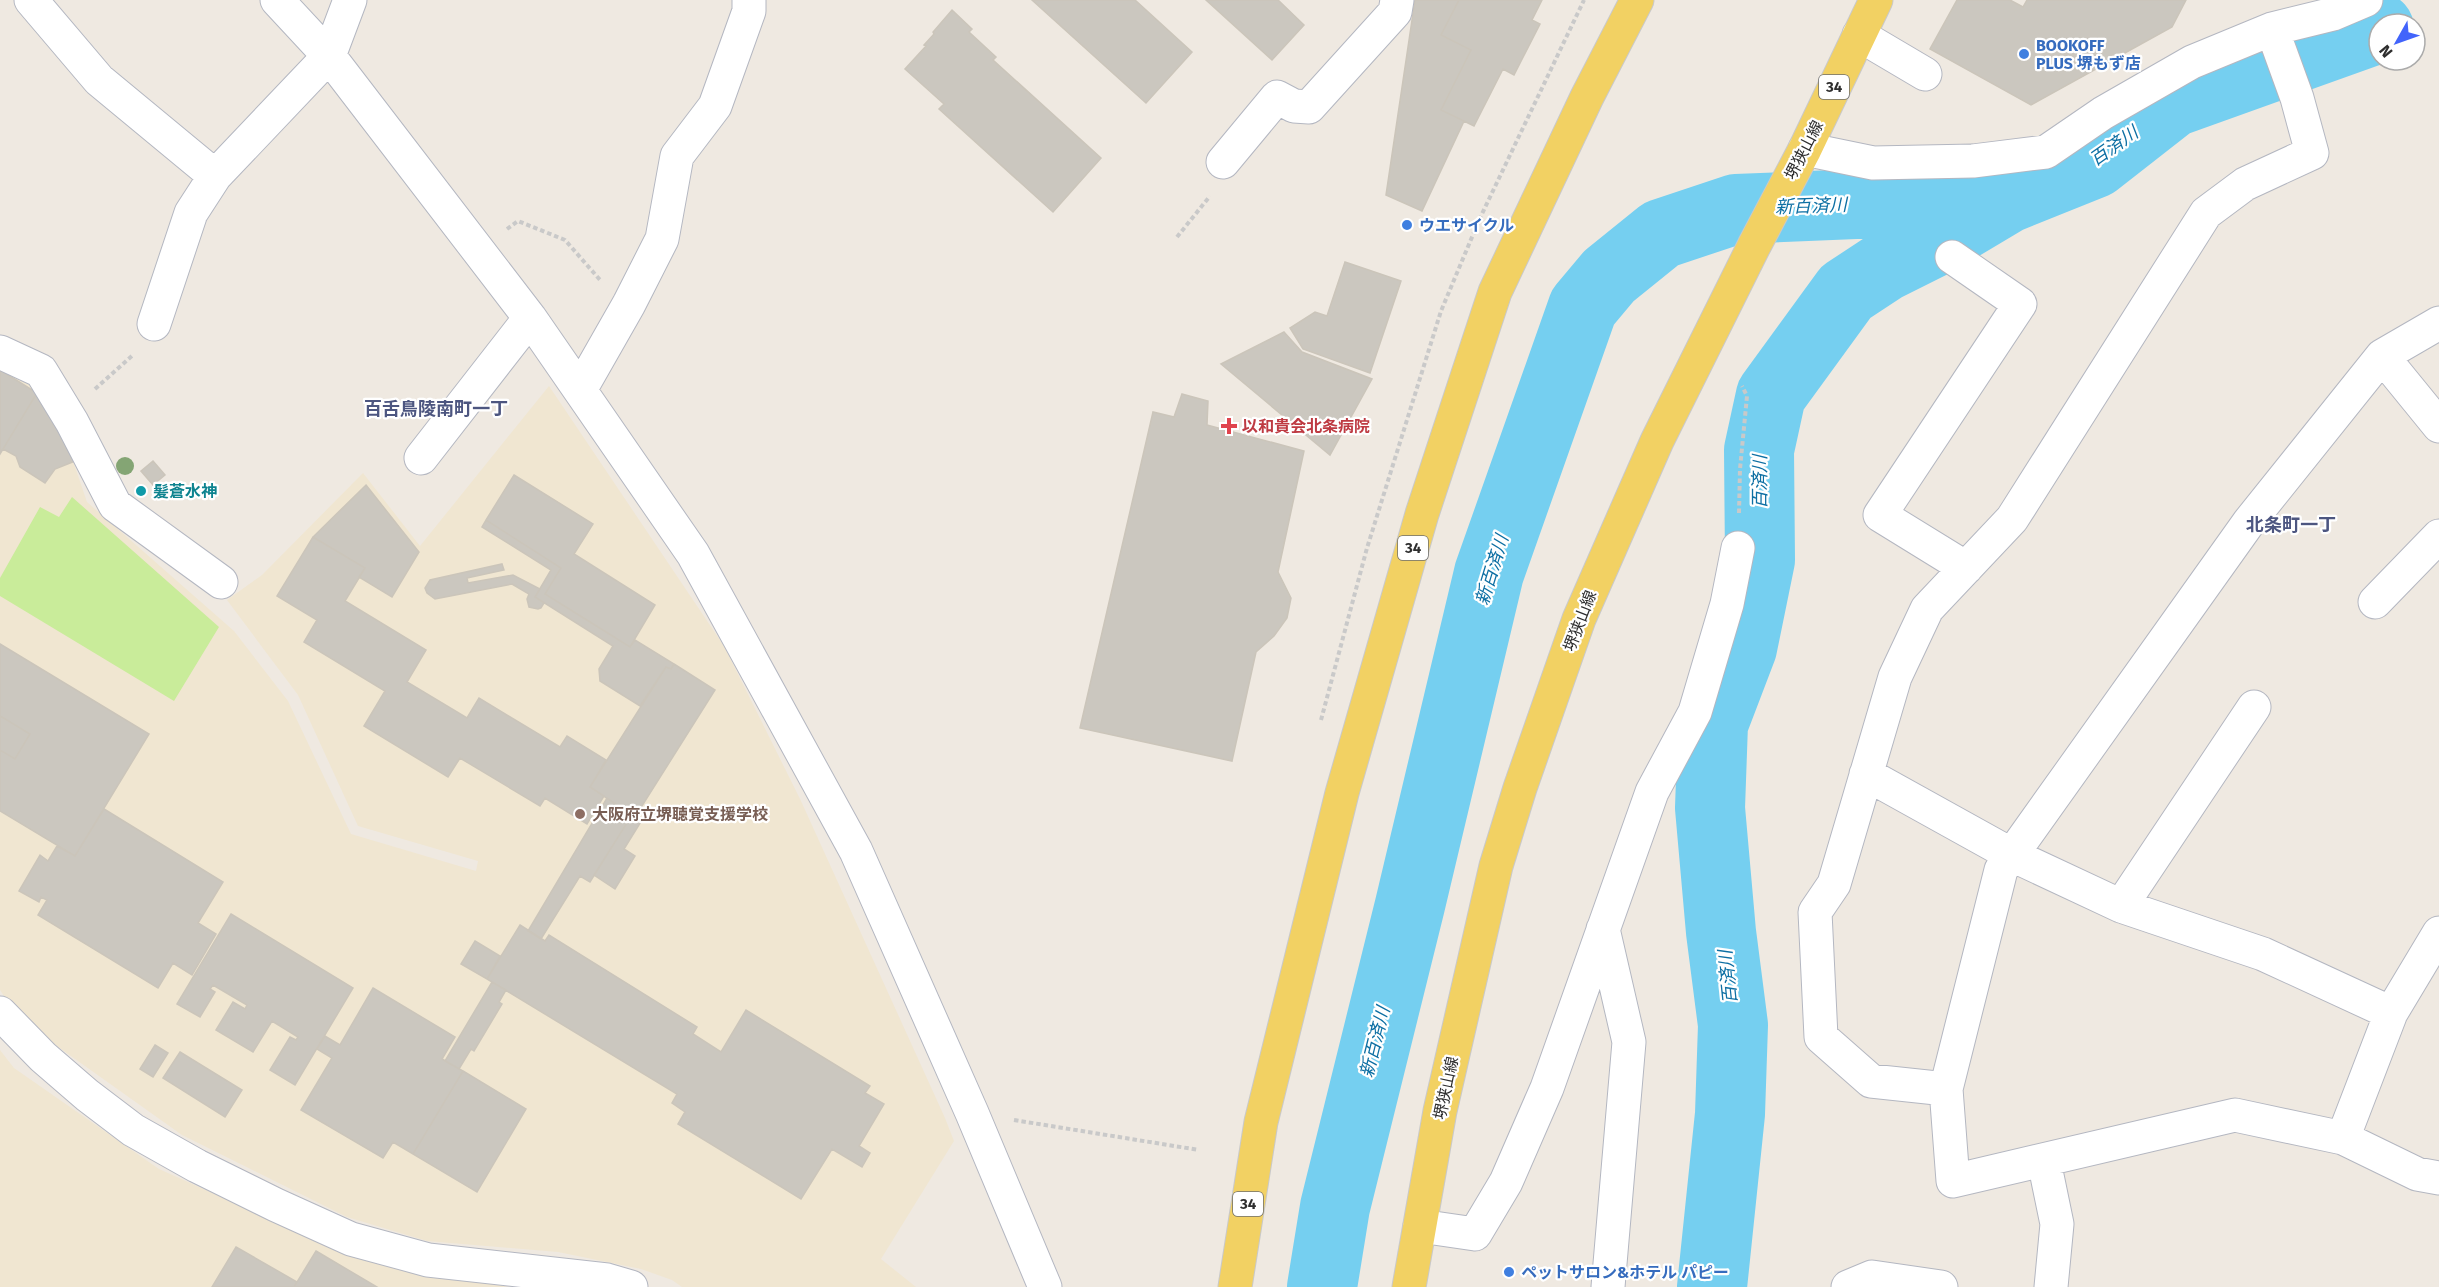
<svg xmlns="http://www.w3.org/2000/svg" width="2439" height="1287" font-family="'Fira Sans','Noto Sans JP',sans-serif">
<rect width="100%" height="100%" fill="#efe9e1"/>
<path fill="#f0e6d1" d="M0 363 34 378 59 420 87 502 234 631 288 701 351 834 476 871 478 861 358 826 298 695 227 600 262 575 363 473 420 546 549 386 724 646 801 801 945 1118 954 1141 881 1259 916 1287H682L672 1280 641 1269 558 1252 427 1241 347 1217 182 1135 54 1044 4 996 0 990Z
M0 1050 14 1068 159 1169 337 1249 508 1287H0Z"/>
<path fill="#c9ec9a" d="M72 497 219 627 174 701 0 596V578L40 507 59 517Z"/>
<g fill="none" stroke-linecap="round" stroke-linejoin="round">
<path stroke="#75cff0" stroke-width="70" d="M1322 1287 1335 1207 1410 905 1489 573 1583 307 1609 276 1661 234 1736 209 2002 198
M1712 1287 1730 1114 1733 1025 1721 932 1710 808 1713 724 1742 648 1760 560 1759 450 1771 395 1846 292 1884 267 1934 242 2008 198 2095 163 2173 102 2379 28"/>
</g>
<path fill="#cbc7bf" stroke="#cbc5ba" stroke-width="1.5" d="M1032 0H1135L1192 52 1146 103Z
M1206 0H1278L1304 25 1272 60Z
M1415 0H1459L1441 35 1471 50 1441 110 1464 121 1422 211 1386 195Z
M1459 0H1542L1532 20 1540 24 1514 75 1503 69 1474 126 1441 110 1471 50 1441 35Z
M1957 0H2010L2023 7 2027 0H2186L2172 27 2031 105 1930 49Z
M952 10 972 29 969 32 996 57 993 60 1101 158 1053 212 939 109 944 104 905 69 926 46 924 45 934 34 933 32Z
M1345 262 1401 281 1370 373 1303 349 1290 328 1315 312 1327 316Z
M1284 332 1302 352 1372 379 1330 455 1221 364Z
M0 370 37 393 0 454Z
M37 393 55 422 53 424 64 432 75 461 55 469 45 483 20 467 16 456 3 449Z
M1182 394 1208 401 1207 425 1304 451 1278 572 1291 598 1287 618 1274 636 1256 652 1232 761 1080 728 1153 412 1174 417Z
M153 461 165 475 153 485 141 471Z
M514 475 593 524 574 554 655 605 630 647 545 594 561 568 486 520Z
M366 485 419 552 392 597 359 577 365 568 313 537Z
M486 520 561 568 545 594 630 647 635 640 674 664 671 669 666 667 640 706 600 681 599 669 613 646 535 597 551 570 482 527Z
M313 537 365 568 345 601 426 650 407 682 467 718 479 698 560 747 567 736 606 760 590 787 604 796 587 824 545 798 540 806 460 758 448 777 364 726 385 691 304 642 317 620 277 596Z
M502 564 504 570 467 578 468 583 513 575 540 589 535 597 544 603 541 608 538 609 529 607 527 599 529 594 512 584 435 599 427 593 425 588 430 580Z
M0 644 149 734 75 856 0 811V750L15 759 30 734 0 716Z
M0 644 149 734 75 856 0 811Z
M674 664 715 690 635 817 590 787 666 667 671 669Z
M607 798 632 815 590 882 580 876 541 939 528 931Z
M104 809 223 882 198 923 216 934 192 975 173 963 158 988 38 915 47 900 41 897 39 902 19 891 40 855 48 861 57 846 75 856Z
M632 815 642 820 624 849 635 856 615 889 594 875Z
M231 914 353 988 295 1085 270 1070 290 1037 296 1040 298 1037 272 1021 253 1052 216 1030 233 1002 245 1009 247 1005 213 985 210 989 215 992 200 1017 177 1004Z
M520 925 545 941 549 935 697 1027 693 1034 721 1052 746 1010 870 1086 865 1093 884 1104 859 1146 870 1153 862 1167 832 1149 801 1199 678 1124 685 1112 672 1103 677 1094 487 979Z
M475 941 500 956 487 979 461 964Z
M492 982 506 990 499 1002 502 1004 474 1051 471 1049 459 1069 445 1061Z
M373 988 455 1037 442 1059 463 1071 413 1154 393 1142 383 1158 301 1110 332 1058 317 1049 325 1036 340 1045Z
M155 1045 168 1053 153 1077 140 1069Z
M180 1052 242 1090 225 1117 163 1078Z
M463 1071 526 1109 477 1192 413 1154Z
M236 1247 297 1282 294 1287H212Z
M316 1251 377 1287H294Z"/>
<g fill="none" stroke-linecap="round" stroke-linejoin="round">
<g stroke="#b4b7c1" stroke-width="35">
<path id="minor" d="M31 0 99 80 215 176
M277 0 329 56 530 318 693 554 856 851 972 1113 1045 1287
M1859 35 1925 74
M1805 149 1873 163 1973 161 2046 152 2103 113 2192 62 2272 29 2333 14 2366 0
M1223 162 1277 97 1294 106 1309 107 1395 12 1397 0
M1952 257 2020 304 1880 515 1966 568
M154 324 191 213 215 176 329 56 350 0
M0 352 41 371 72 422 115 505 221 582
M2382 356 2439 323
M580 390 629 304 662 239 677 156 715 106 749 11V0
M2439 426 2382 356 2249 522 2001 870 1946 1089 1953 1181 2235 1115 2343 1138 2417 1174 2439 1178
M421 458 530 318
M2375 602 2439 536
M1866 774 2012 855 2121 906 2263 954 2391 1013
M2121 906 2254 707
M1603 929 1629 1042 1608 1287
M0 1013 43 1057 87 1095 133 1130 197 1166 276 1205 351 1239 428 1260 607 1280 631 1287
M1946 1089 1871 1081 1821 1037 1815 912 1834 884 1895 677 1927 609 2012 519 2206 213 2245 184 2312 153 2297 98 2272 29
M2343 1138 2391 1013 2439 933
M2044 1161 2057 1224 2051 1287
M1420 1226 1475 1234 1506 1182 1547 1088 1652 792 1695 712 1727 604 1738 548
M1848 1287 1872 1277 1941 1287"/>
</g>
<g stroke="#c9c9c9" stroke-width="35">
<path id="major" d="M1235 1287 1261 1122 1342 793 1422 514 1495 292 1587 97 1637 0
M1409 1287 1440 1111 1496 866 1520 788 1579 619 1657 441 1754 246 1805 149 1876 0"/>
</g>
<path stroke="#c9c9c9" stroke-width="4" stroke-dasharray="4.5 3" stroke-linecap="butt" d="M507 229 518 221 565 240 601 281
M1177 237 1210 196
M95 389 134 354
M1739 513 1740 469 1747 396 1742 386
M1321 720 1367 548 1441 311 1480 218 1584 0
M1014 1120 1199 1150"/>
<use href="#minor" stroke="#fff" stroke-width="33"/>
<use href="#major" stroke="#f2d163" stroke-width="33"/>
</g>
<circle fill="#84a574" cx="125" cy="466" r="9"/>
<g fill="#3f7fe0" stroke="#fff" stroke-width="2">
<circle cx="2024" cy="54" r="6"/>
<circle cx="1407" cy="225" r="6"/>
<circle cx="1509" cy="1272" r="6"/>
</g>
<path fill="#e0444e" stroke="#fff" stroke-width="2" d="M1226 417h6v6h6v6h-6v6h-6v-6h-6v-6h6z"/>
<circle fill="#0f9aa8" stroke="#fff" stroke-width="2" cx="141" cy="491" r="6"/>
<circle fill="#8d6e63" stroke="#fff" stroke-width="2" cx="580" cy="814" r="6"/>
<g text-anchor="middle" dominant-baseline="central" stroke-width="4.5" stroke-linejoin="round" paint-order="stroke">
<g fill="#fff" stroke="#6d6d6d" stroke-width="1.5">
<rect x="1819" y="75" width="30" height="24" rx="4.5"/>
<rect x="1398" y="536" width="30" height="24" rx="4.5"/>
<rect x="1233" y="1192" width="30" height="24" rx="4.5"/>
</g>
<g font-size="15" font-weight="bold" fill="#2e2e2e">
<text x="1834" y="87">34</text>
<text x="1413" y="548">34</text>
<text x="1248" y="1204">34</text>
</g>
<g font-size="16" font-weight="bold" fill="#366cbe" stroke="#fff" text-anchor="start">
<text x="2036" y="45">BOOKOFF<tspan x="2036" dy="18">PLUS 堺もず店</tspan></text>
<text x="1419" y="225">ウエサイクル</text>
<text x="1521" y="1272">ペットサロン&amp;ホテル パピー</text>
</g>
<g font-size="16" fill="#2e2e2e" stroke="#fff">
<text transform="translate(1804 150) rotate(-63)">堺狭山線</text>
<text transform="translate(1580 621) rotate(-69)">堺狭山線</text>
<text transform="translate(1446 1088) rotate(-78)">堺狭山線</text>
</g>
<g font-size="16" font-weight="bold" fill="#be3a42" stroke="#fff" text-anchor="start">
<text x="1242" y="426">以和貴会北条病院</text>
</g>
<g font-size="16" font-weight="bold" fill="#0d838f" stroke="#fff" text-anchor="start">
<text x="153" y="491">髪蒼水神</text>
</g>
<g font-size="16" font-weight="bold" fill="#785e54" stroke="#fff" text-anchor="start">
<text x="592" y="814">大阪府立堺聴覚支援学校</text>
</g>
<g font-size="18" font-style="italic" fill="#0d6fa3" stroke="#fff">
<text transform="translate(2114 146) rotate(-35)">百済川</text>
<text transform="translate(1811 206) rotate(-2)">新百済川</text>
<text transform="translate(1760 482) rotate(-90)">百済川</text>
<text transform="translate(1492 570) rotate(-73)">新百済川</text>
<text transform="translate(1728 977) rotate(-96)">百済川</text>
<text transform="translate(1375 1042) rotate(-76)">新百済川</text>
</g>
<g font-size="18" font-weight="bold" fill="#4d5680" stroke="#fff">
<text x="436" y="409">百舌鳥陵南町一丁</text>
<text x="2291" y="525">北条町一丁</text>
</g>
</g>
<g transform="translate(2397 42) rotate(230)"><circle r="28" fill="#ffffff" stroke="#ababab" stroke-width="1.5"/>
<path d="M0-4.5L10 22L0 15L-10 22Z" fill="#4264fb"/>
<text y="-9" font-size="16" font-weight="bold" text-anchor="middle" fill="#2e2e2e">N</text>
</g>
</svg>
